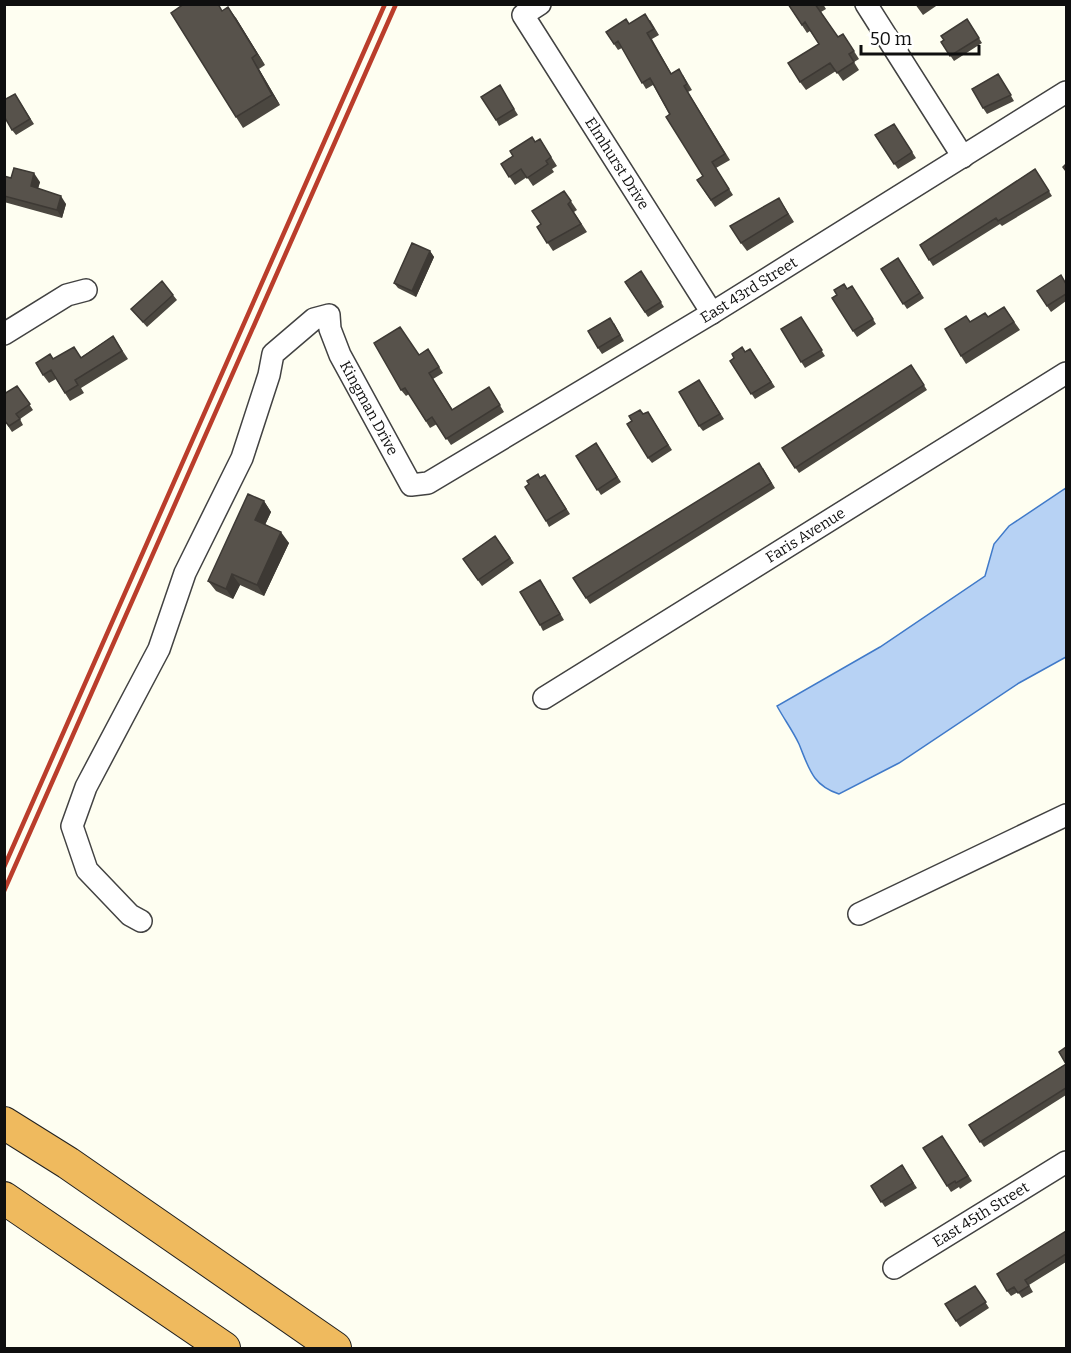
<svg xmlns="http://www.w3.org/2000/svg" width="1071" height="1353" font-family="Bitter,serif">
<rect width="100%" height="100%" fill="#fefef1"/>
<path fill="#b7d2f4" stroke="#407ac9" stroke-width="1.5" d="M1066 488V657L1019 683 899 763 839 794C812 785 809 768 799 744 793 731 784 719 777 706L880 647 985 576 994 544 1009 526Z"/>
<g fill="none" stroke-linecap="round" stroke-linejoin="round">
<g stroke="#424242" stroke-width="24">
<g id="minor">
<path id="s1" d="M540 4 523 15 712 313"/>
<path d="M866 4 963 157"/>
<path d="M4 334 67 295 86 290"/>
<path id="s2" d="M544 698 1066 373"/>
<path d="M859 914 1066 815"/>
<path id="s3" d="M141 921 130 915 87 870 72 826 86 787 159 649 185 573 242 458 269 375 273 354 314 319 329 315 330 329 340 355 411 485 428 483 712 313 1066 92"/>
<path id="s4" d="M894 1268 1066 1162"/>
</g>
</g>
<g stroke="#202020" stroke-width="34">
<path id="highway" d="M4 1123 68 1163 335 1348
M4 1198 224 1348"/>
</g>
<use href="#minor" stroke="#fff" stroke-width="21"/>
<use href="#highway" stroke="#efba5e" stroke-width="32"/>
<path stroke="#ba3d2b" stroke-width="4.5" d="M4 867 385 4
M4 891 396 4"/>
</g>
<path fill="#4b4740" d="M788 4H823L826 9 821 12 838 37 843 34 859 59 854 62 859 70 843 81 836 71 806 90 800 82 819 44 810 31 807 33Z
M915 4H939L923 15Z
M223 11 236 18 265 65 259 69 280 105 243 128 236 117Z
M967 19 982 43 954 61 941 42Z
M650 20 659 35 652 39 671 73 683 75 692 90 688 92 730 160 716 168 733 195 715 207 697 180 703 176 653 85 646 89 622 48 618 50 606 32 630 24Z
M998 74 1014 101 987 114 983 108Z
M503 91 518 115 499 126 496 120Z
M15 94 34 124 16 135 12 130Z
M894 124 916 158 898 169 875 135Z
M540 139 557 166 552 169 554 172 533 186 527 177 515 185 501 164Z
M1035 169 1052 196 1002 226 1000 224 933 266 920 245Z
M4 176 11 178 40 182 38 189 66 204 62 218 4 202Z
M564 191 577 210 574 212 587 232 553 251 537 227 541 224Z
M784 206 794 222 747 251 741 243Z
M430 251 434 257 416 297 398 288 394 283Z
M898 258 924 298 907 309 881 269Z
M641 271 664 307 648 317 625 282Z
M1066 283V301L1051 312 1037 291Z
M852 286 876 324 857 337 853 331 847 289Z
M173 295 177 300 147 327 131 309Z
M1004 307 1020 330 966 364 961 356 970 322 988 317Z
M801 317 825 356 805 368 781 329Z
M614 323 624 341 602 354 598 348Z
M113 336 128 359 81 388 84 393 70 401 56 379 49 383 43 375 54 359 81 357Z
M428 349 443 373 433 379 453 410 489 387 504 412 451 445 437 424 430 428 409 394 406 396 401 390 419 355Z
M750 349 775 387 755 399 730 361Z
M911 365 927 390 799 473 782 448Z
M17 386 33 410 20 419 23 425 12 432 4 420Z
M703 386 724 419 703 431 699 426Z
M648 412 672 450 652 463 648 458 643 414Z
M596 443 621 482 601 495 576 456Z
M763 468 775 488 590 604 573 578Z
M545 475 570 514 549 527 546 521 540 478Z
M264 501 271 512 265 525 289 543 264 596 240 585 233 599 216 591 208 581Z
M495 536 514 563 482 586 463 559Z
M544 586 564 620 543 631 540 625Z
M1066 1064V1095L984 1147 969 1125Z
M942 1136 972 1181 960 1189 959 1187 951 1192 923 1148Z
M902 1165 917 1188 885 1207 871 1186Z
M1066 1231V1262L1029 1285 1033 1292 1022 1298 1018 1292 1011 1296 1007 1291Z
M975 1286 989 1308 960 1327 945 1304Z"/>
<path fill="#3d3934" d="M228 7 236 18 265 65 257 54Z
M252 58 259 69 280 105 272 95Z
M34 173 40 182 36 194 31 186Z
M61 196 66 204 62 218 57 210Z
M430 251 434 257 416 297 412 291Z
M264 501 271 512 262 531 255 520Z
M281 532 289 543 264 596 257 585Z
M232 574 240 585 233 599 226 589Z"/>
<path fill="#57524b" stroke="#3d3934" stroke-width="1.5" d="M184 4H218L222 11 228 7 257 54 252 58 272 95 236 117 171 13Z
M788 4H815L838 37 843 34 854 51 849 54 854 62 837 73 830 63 800 82 788 63 819 44 805 22 802 25Z
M645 14 654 29 647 33 671 74 679 69 687 84 684 86 725 154 712 162 729 189 711 200 697 180 703 176 666 117 670 114 650 78 642 83 618 41 614 44 606 32 626 19 629 24Z
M967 19 979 38 950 56 941 42 944 40 941 36Z
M998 74 1011 95 983 108 972 89Z
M500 85 514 109 496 120 481 97Z
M15 94 30 119 12 130 4 116V100Z
M894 124 912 152 894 164 875 135Z
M532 137 535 142 540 139 551 157 546 161 548 164 527 178 521 169 509 177 501 164 513 156 510 151Z
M1066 164V171L1063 167Z
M14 168 34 173 31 186 61 196 57 210 4 196V176L11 178Z
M1035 169 1049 191 998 221 996 218 929 260 920 245Z
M564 191 571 201 568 204 581 224 547 243 537 227 541 224 532 211Z
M779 198 788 214 741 243 730 226Z
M412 243 430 251 412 291 394 283Z
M898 258 920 293 903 304 881 269Z
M641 271 661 302 645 312 625 282Z
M1061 275 1066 284V294L1047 306 1037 291Z
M162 281 173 295 143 322 131 309Z
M844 284 847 289 852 286 873 319 853 331 832 298 837 295 834 290Z
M1004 307 1014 322 961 356 945 329 966 316 970 322 985 313 988 317Z
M801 317 822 350 801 362 781 329Z
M610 318 620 335 598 348 588 331Z
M400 327 419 355 428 349 439 367 429 373 452 410 489 387 500 405 446 439 432 417 426 421 405 388 401 390 374 343Z
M113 336 122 351 75 380 78 385 65 393 51 370 43 375 36 363 50 354 53 359 74 347 81 358Z
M742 347 745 352 750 349 771 382 751 394 730 361 734 358 732 354Z
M911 365 924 385 795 468 782 448Z
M699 380 720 414 699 426 679 392Z
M17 386 30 404 16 414 20 419 9 426 4 420V394Z
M640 410 643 414 648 412 668 445 648 458 627 424 632 421 629 416Z
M596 443 617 477 597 490 576 456Z
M759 463 771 483 586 598 573 578Z
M538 474 540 478 545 475 566 509 546 521 525 487 529 484 527 481Z
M248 494 264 501 255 520 281 532 257 585 232 574 226 589 208 581Z
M495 536 510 558 478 580 463 559Z
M540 580 560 614 540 625 520 592Z
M1066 1047V1064L1059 1052Z
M1066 1064V1088L980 1142 969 1125Z
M942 1136 968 1176 956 1183 955 1181 947 1186 923 1148Z
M902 1165 913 1183 881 1202 871 1186Z
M1066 1231V1254L1025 1280 1029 1286 1018 1293 1014 1287 1007 1291 997 1274Z
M975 1286 986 1302 956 1321 945 1304Z"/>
<g text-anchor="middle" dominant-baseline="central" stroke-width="6" stroke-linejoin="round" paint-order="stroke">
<g font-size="15" fill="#0f0f0f" stroke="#fff">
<text stroke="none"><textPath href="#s1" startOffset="196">Elmhurst Drive</textPath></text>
<text stroke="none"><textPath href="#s3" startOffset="1287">East 43rd Street</textPath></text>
<text stroke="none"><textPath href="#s3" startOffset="808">Kingman Drive</textPath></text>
<text stroke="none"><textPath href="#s2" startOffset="308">Faris Avenue</textPath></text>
<text stroke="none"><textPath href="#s4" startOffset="102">East 45th Street</textPath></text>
</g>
</g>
<rect width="1071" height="1353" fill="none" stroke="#0f0f0f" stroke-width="12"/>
<path d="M861 45v9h118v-9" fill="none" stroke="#0f0f0f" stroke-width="3"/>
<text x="870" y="45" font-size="18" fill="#0f0f0f" stroke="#ffffff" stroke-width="4.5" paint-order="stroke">50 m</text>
</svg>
